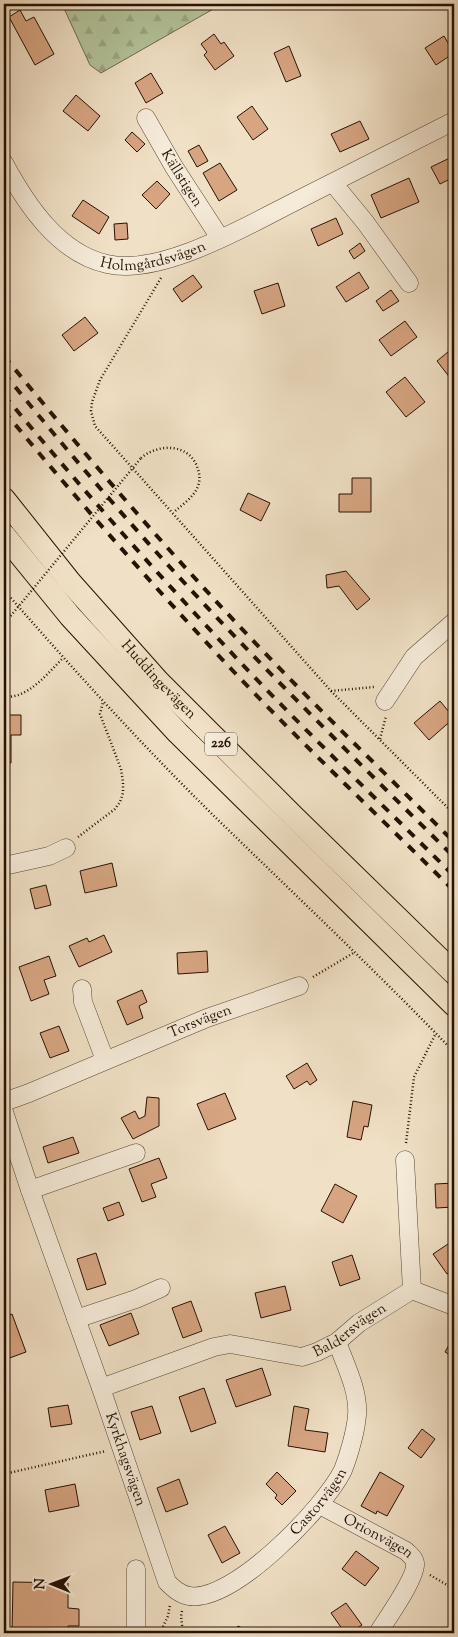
<svg xmlns="http://www.w3.org/2000/svg" width="458" height="1637" font-family="'Sorts Mill Goudy',serif">
<defs>
<pattern id="forest-firs" width="22" height="20" patternUnits="userSpaceOnUse" patternTransform="scale(1.25)"><rect width="22" height="20" fill="#b3c39a"/><path d="M5 1l3.5 6h-7zM16 11l3.5 6h-7z" fill="#9aa683"/></pattern>
</defs>
<rect width="100%" height="100%" fill="#f0e0c5"/>
<filter id="stains"><feTurbulence type="fractalNoise" baseFrequency=".004" numOctaves="4"/><feColorMatrix values="0 0 0 0 .2 0 0 0 0 .09 0 0 0 0 .02 0 0 0 .5 -.17"/></filter>
<radialGradient id="worn" r=".72"><stop offset=".6" stop-color="#630" stop-opacity="0"/><stop offset="1" stop-color="#630" stop-opacity=".3"/></radialGradient>
<path fill="url(#forest-firs)" stroke="#6c6a4f" d="M62 4H222L101 73 90 65Z"/>
<path fill="#d7a582" stroke="#261104" d="M20 10 26 21 34 17 54 54 35 65 9 17Z
M214 34 221 44 224 42 234 56 215 70 204 55 207 52 201 44Z
M444 36 454 53 436 65 425 48Z
M289 46 301 76 286 82 274 53Z
M151 73 163 93 146 103 135 83Z
M76 95 100 116 88 131 63 111Z
M252 106 268 129 253 140 237 117Z
M360 121 369 139 340 152 331 134Z
M132 132 145 144 137 152 125 140Z
M199 145 208 161 197 167 188 151Z
M454 156V177L440 184 431 167Z
M220 163 237 190 219 201 203 173Z
M409 178 419 202 381 218 371 195Z
M157 181 170 194 156 209 142 195Z
M83 200 109 217 99 234 72 216Z
M454 203V213L450 205Z
M336 218 343 234 318 246 311 229Z
M127 223 128 239 115 240 114 224Z
M360 243 365 251 354 259 349 251Z
M359 272 369 288 346 302 336 287Z
M193 275 202 287 182 302 173 289Z
M278 283 285 306 262 314 254 291Z
M391 290 399 301 383 311 376 301Z
M85 317 98 333 74 351 62 335Z
M405 321 417 337 391 356 379 340Z
M454 347V383L437 361Z
M405 377 425 402 406 417 386 392Z
M352 478H371V512H339V494H352Z
M248 493 270 503 261 521 240 510Z
M346 571 370 599 357 610 339 586 327 588 326 575Z
M440 701 454 718 429 740 414 723Z
M4 715H21V735H11V763H4Z
M112 863 117 886 85 893 80 871Z
M46 885 51 905 35 909 30 889Z
M104 935 112 952 79 967 69 946 87 938 89 942Z
M207 951 208 972 178 974 177 953Z
M49 956 56 976 44 980 49 994 31 1001 19 967Z
M142 990 147 1002 139 1006 143 1018 127 1025 117 1001Z
M59 1026 69 1051 50 1058 40 1033Z
M307 1063 317 1080 310 1085 307 1081 294 1089 286 1076Z
M225 1093 236 1119 208 1130 197 1104Z
M147 1097 159 1098V1126L133 1139 121 1118 135 1111 139 1119 145 1116Z
M353 1101 372 1105 368 1127 364 1126 361 1140 347 1137Z
M73 1137 79 1153 48 1163 43 1147Z
M159 1158 167 1178 151 1184 156 1197 142 1202 129 1169Z
M454 1183V1207L436 1208 435 1184Z
M335 1184 357 1196 343 1223 321 1211Z
M119 1202 124 1215 108 1221 103 1208Z
M454 1240V1270L447 1274 433 1254Z
M96 1253 106 1284 87 1290 77 1259Z
M352 1255 360 1279 340 1286 332 1262Z
M285 1286 291 1310 261 1318 255 1293Z
M191 1301 202 1331 183 1338 172 1308Z
M131 1313 139 1334 109 1346 100 1325Z
M12 1314 26 1352 4 1360V1317Z
M454 1336V1357L445 1352Z
M262 1368 271 1395 236 1407 226 1380Z
M204 1388 216 1423 191 1432 179 1397Z
M68 1405 72 1424 51 1427 48 1408Z
M152 1406 161 1433 140 1440 131 1412Z
M294 1406 309 1409 305 1430 328 1433 325 1452 288 1446Z
M422 1429 435 1439 421 1458 408 1448Z
M277 1472 296 1491 282 1505 275 1498 277 1495 266 1484Z
M380 1472 404 1486 387 1516 377 1511 376 1514 361 1506Z
M179 1479 188 1504 166 1512 157 1488Z
M75 1484 79 1506 49 1512 45 1490Z
M225 1526 240 1553 222 1563 208 1535Z
M356 1551 379 1568 365 1586 342 1569Z
M13 1582 68 1583V1608L79 1609V1626H68V1633H12Z
M346 1603 362 1625 350 1633H345L331 1613Z
M238 1626 252 1633H234Z"/>
<g fill="none" stroke-linecap="round" stroke-linejoin="round">
<g stroke="#584534" stroke-width="19">
<g id="minor">
<path id="s1" d="M146 118 174 167 220 238"/>
<path id="s2" d="M4 163C26 204 58 253 107 264 161 277 250 224 298 200 350 174 402 147 454 121"/>
<path d="M333 183 365 222 409 283"/>
<path d="M385 701 414 657 454 622"/>
<path d="M4 866 49 856 66 848"/>
<path d="M82 989 83 1002 105 1060"/>
<path id="s3" d="M4 1102 29 1093 207 1018 299 986"/>
<path id="s4" d="M4 1112 30 1190 101 1388 167 1582C173 1588 179 1594 189 1596 233 1603 325 1507 343 1470 349 1455 356 1430 357 1415 359 1391 345 1364 337 1342"/>
<path d="M30 1190 136 1153"/>
<path d="M412 1290 454 1306"/>
<path d="M76 1319 136 1299 161 1288"/>
<path id="s5" d="M101 1388 214 1347 230 1344 302 1357 317 1352 337 1342 359 1323 412 1290 405 1160"/>
<path id="s6" d="M320 1505 406 1551C410 1555 414 1557 415 1563 417 1577 386 1620 378 1633"/>
<path d="M136 1633V1569"/>
</g>
</g>
<g stroke="#261104" stroke-width="24">
<g id="major">
<path id="s7" d="M4 499 70 582 158 681 295 818 454 973"/>
<path d="M4 535 70 616 178 733 454 1005"/>
</g>
</g>
<path stroke="#261104" stroke-width="2.5" stroke-dasharray="1 2.5" stroke-linecap="butt" d="M161 278 100 380 92 402 91 411 95 426 331 691 454 814
M141 458C156 445 185 442 196 464 199 471 201 478 198 486 194 497 182 505 174 512
M4 590C71 667 139 742 212 814 293 893 376 971 454 1052
M331 691 374 687
M4 696C26 701 49 672 63 658
M380 739 386 716
M78 837 115 809 120 802 123 793V782L121 769 100 714 103 702
M313 977 355 952
M406 1143 414 1077 436 1033
M4 1474 106 1451
M430 1575 454 1589
M182 1611 181 1616 183 1633
M160 1633 168 1616 170 1605"/>
<use href="#minor" stroke="#f5ebd9" stroke-width="18"/>
<use href="#major" stroke="#f0e0c5" stroke-width="22"/>
<path stroke="#261104" stroke-width="4" stroke-dasharray="9 9" stroke-linecap="butt" d="M4 356C86 456 171 555 261 649 324 715 390 778 454 842
M4 373C54 435 105 495 158 554 253 659 354 758 454 857
M4 395C80 487 160 577 242 664 311 737 384 806 454 876
M4 411C78 501 155 588 234 672 305 747 381 818 454 891"/>
<path stroke="#261104" stroke-width="2.5" stroke-dasharray="1 2.5" stroke-linecap="butt" d="M4 624 141 458"/>
</g>
<g text-anchor="middle" dominant-baseline="central" stroke-width="4" stroke-linejoin="round" paint-order="stroke">
<rect fill="#f5ebd9" stroke="#645244" stroke-width="1" x="205" y="732.5" width="32" height="23" rx="4"/>
<g font-size="14" font-weight="bold" fill="#261104">
<text x="221" y="744">226</text>
</g>
<g font-size="15" fill="#261104" stroke="#f5ebd9">
<text stroke="none"><textPath href="#s1" startOffset="70">Källstigen</textPath></text>
<text stroke="none"><textPath href="#s2" startOffset="196">Holmgårdsvägen</textPath></text>
<text stroke="none"><textPath href="#s7" startOffset="238">Huddingevägen</textPath></text>
<text stroke="none"><textPath href="#s3" startOffset="212">Torsvägen</textPath></text>
<text stroke="none"><textPath href="#s5" startOffset="265">Baldersvägen</textPath></text>
<text stroke="none"><textPath href="#s4" startOffset="368">Kyrkhagsvägen</textPath></text>
<text stroke="none"><textPath href="#s4" startOffset="689">Castorvägen</textPath></text>
<text stroke="none"><textPath href="#s6" startOffset="66">Orionvägen</textPath></text>
</g>
</g>
<rect width="458" height="1637" fill="none" stroke="#f0e0c5" stroke-width="20"/>
<rect x="5" y="5" width="448" height="1627" fill="none" stroke="#261104" stroke-width="2.5"/>
<rect x="10" y="10" width="438" height="1617" fill="none" stroke="#261104"/>
<g transform="translate(52 1584) rotate(271)" stroke="#f5ebd9" stroke-width="4" paint-order="stroke">
<path d="M0-4L9 19L0 12L-9 19Z" fill="#261104"/>
<text y="-8" font-size="14" font-weight="bold" text-anchor="middle" fill="#261104">N</text>
</g>
<rect width="100%" height="100%" filter="url(#stains)"/>
<rect width="100%" height="100%" fill="url(#worn)"/>
</svg>
